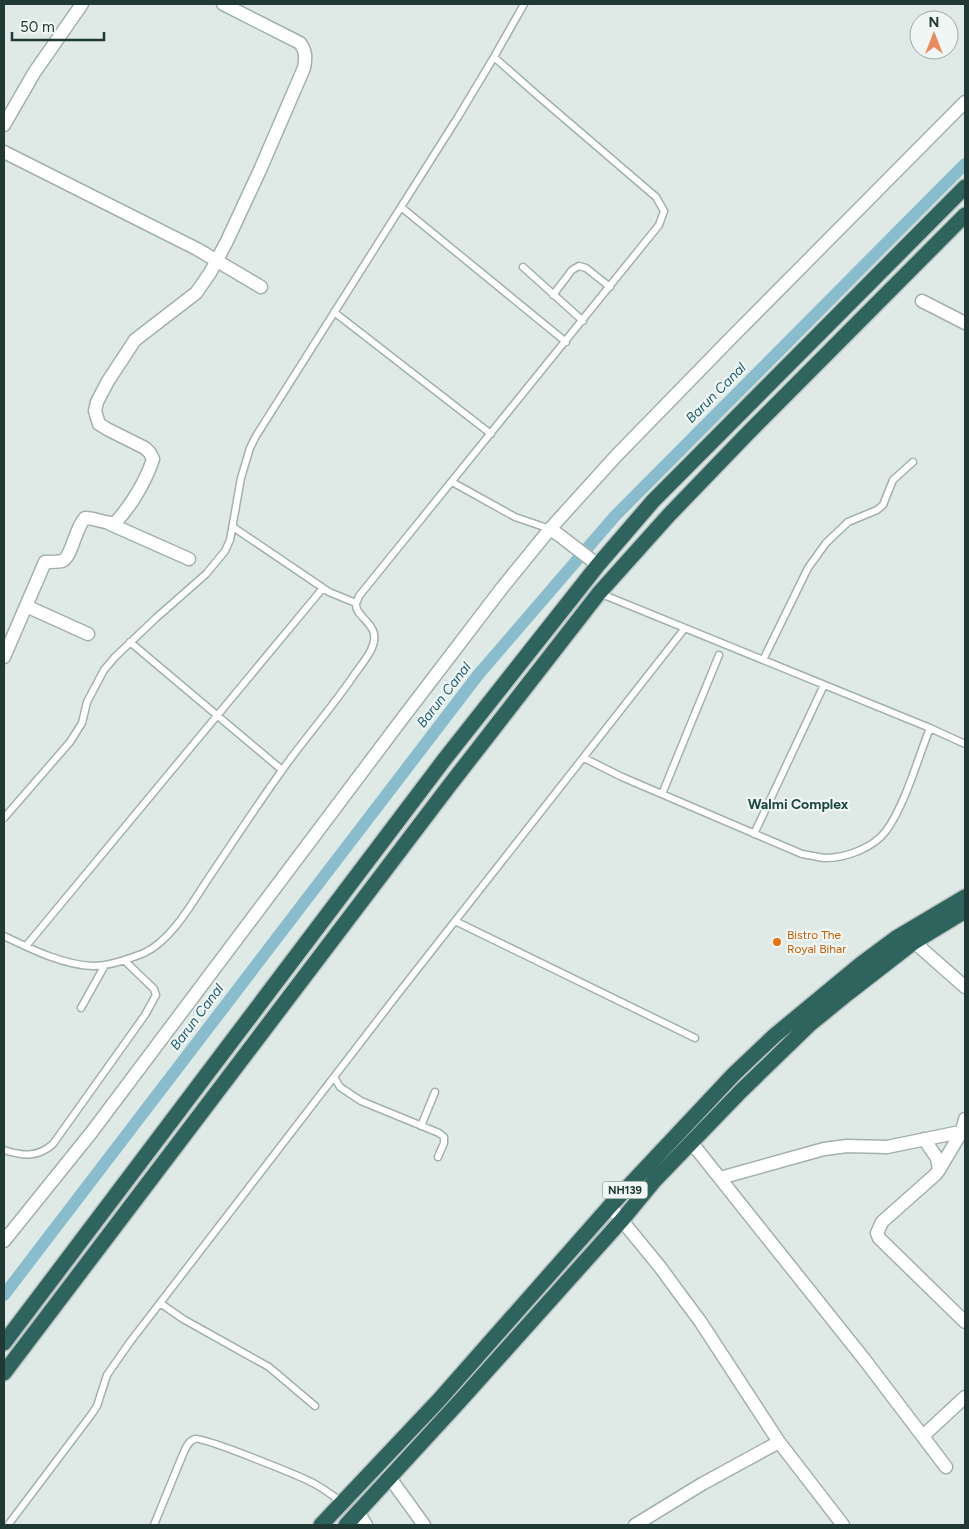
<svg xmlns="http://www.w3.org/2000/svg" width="969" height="1529" font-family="Figtree,sans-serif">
<rect width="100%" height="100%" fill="#dfeae6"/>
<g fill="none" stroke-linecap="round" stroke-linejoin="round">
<path stroke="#89bdcd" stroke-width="12" d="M4 1295 478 675 615 516 965 164"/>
<g stroke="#a2b1ad" stroke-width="9">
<path id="lane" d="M401 207 566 342
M523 267 583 321
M553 295 572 270 579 266 586 268 610 287
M334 312 491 434
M452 482 515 517 550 529
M233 527 329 592 356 603
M599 593 930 728 965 744
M130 642 282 770
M763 660 808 568 826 543 848 522 877 510 883 505 893 480 913 462
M584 758 622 777 802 854C809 855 817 857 825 858 846 858 873 848 886 831 905 805 918 758 930 728
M662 794 719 655
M4 818 70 742 82 723 87 702 104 670 115 657 156 618 206 574 225 551 230 540 241 478 250 448 256 436 458 117 494 57 524 4
M754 834 824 685
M455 921 695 1038
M4 936C31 949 63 965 93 966 110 966 129 959 144 953 171 941 192 903 208 879 233 842 257 805 283 769 305 738 330 710 352 678 358 669 366 660 371 650 384 624 355 619 356 604 356 603 359 597 359 596L659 225 664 211 656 197 537 95 494 57
M26 946 323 588
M81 1008 105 965
M334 1077 340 1087 361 1101 439 1133 444 1137V1143L438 1157
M421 1126 435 1092
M4 1150C23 1156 37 1158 53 1144L145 1015 156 995 154 989 124 960
M160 1303 183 1319 269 1367 315 1406
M8 1525 91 1415 97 1406 107 1375 130 1342 397 995 685 628
M154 1525 183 1454C186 1448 188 1441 195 1439 204 1437 300 1476 313 1483 323 1488 333 1496 342 1502"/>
</g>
<g stroke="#a2b1ad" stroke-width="15">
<path id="street" d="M4 125 34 73 82 4
M4 152 197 249 261 287
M922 301 965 323
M110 524 189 559
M550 529 559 535 598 565
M26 606 88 634
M4 657 45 562C51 562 57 562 62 561 72 557 75 528 85 518 96 518 106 524 115 523 131 506 146 481 153 459L150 453 145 448 107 429 99 424 95 411 97 402 108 381 135 340 196 293 210 273 227 241 260 170 304 68C306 58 306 51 300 43L223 4
M914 942 965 987
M924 1139 937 1158 939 1170 935 1175 882 1222 877 1233 879 1238 965 1322
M691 1142 864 1359 946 1467
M939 1170 962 1131 965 1119
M720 1178 824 1149 847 1146 887 1147 965 1131
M610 1206 660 1267 682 1297 700 1321 779 1442 843 1525
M4 1241 91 1133 402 719 502 588 550 529 617 455 733 336 965 102
M923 1436 965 1397
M390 1478 424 1525
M358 1512 366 1525
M635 1525 702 1484 779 1442"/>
</g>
<g stroke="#bcc4c2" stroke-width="18">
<path id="highway" d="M4 1343 444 760 598 565 653 501 965 187
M4 1373 449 786 599 593 669 515 748 433 965 215
M321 1525 439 1400 610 1206 734 1074 774 1036 861 964 896 938 965 897
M346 1525 459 1402 622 1220 655 1180 741 1091 809 1025 847 994 914 942 965 911"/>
</g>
<use href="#lane" stroke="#fff" stroke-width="6"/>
<use href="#street" stroke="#fff" stroke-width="12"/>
<use href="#highway" stroke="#2f635d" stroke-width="15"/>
</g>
<circle fill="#e8710a" stroke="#eff6f3" stroke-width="2" cx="777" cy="942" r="5"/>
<g text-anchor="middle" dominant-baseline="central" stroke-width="4.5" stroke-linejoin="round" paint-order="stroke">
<rect fill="#eff6f3" stroke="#5f726d" stroke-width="1" x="602.5" y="1181.5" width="45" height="17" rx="4"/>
<g font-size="11" font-weight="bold" fill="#213934">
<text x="625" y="1190">NH139</text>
</g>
<g font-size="12" fill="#c56008" stroke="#eff6f3" text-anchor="start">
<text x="787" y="935">Bistro The<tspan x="787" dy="14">Royal Bihar</tspan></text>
</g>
<g font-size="14" font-style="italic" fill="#1f5d71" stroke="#eff6f3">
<text transform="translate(716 393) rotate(-45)">Barun Canal</text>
<text transform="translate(444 695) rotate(-52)">Barun Canal</text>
<text transform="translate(197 1017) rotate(-53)">Barun Canal</text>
</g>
<g font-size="14" font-weight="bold" fill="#1e4942" stroke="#eff6f3">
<text x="798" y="804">Walmi Complex</text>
</g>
</g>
<rect width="969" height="1529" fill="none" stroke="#213934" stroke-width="10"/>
<g transform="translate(934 35)"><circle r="24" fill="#eff6f3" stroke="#9daaa7"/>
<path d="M0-4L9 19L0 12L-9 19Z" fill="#eb8a5c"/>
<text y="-8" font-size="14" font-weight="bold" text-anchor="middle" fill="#213934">N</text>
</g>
<path d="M12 32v8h92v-8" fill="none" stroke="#213934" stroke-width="2.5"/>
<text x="20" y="32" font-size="15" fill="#213934" stroke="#eff6f3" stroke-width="4" paint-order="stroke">50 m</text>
</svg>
